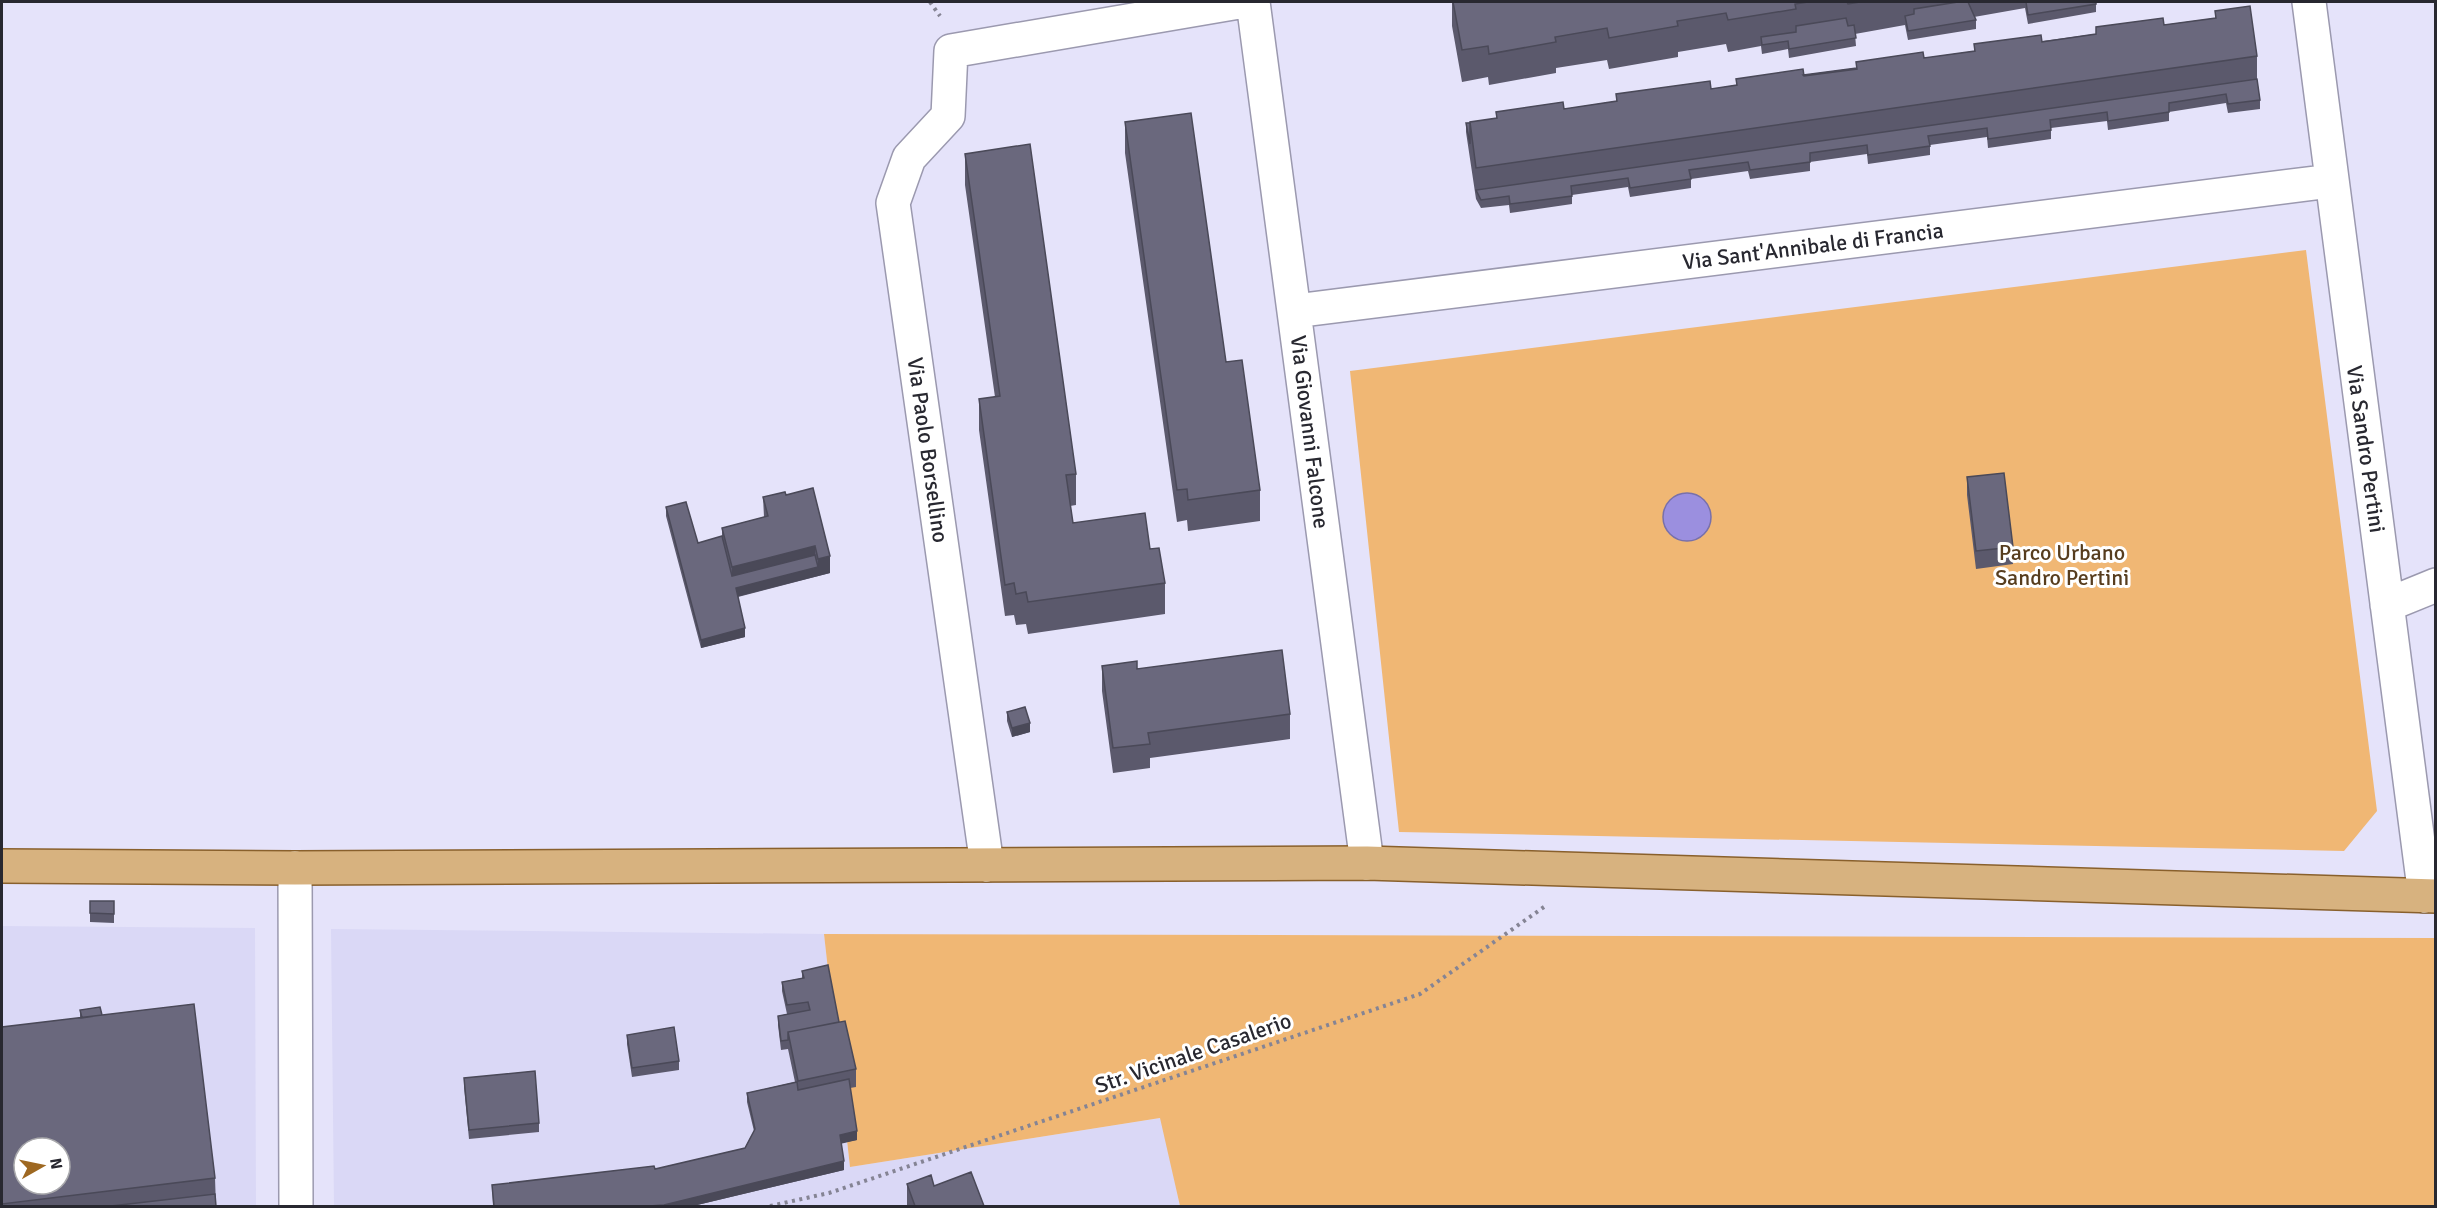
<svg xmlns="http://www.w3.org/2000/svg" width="2437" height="1208" font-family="Signika,sans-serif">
<rect width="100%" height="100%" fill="#e5e3fa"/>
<path fill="#dad8f6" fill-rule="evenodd" d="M2 926 255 928 256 1206H2ZM24 1148H60V1184H24Z
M331 929 824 934 850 1167 1161 1118 1180 1206H334Z"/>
<path fill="#f0b774" d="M2306 250 2377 811 2344 851 1399 832 1350 371Z
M824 934 2435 938V1206H1180L1160 1118 850 1167Z"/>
<path fill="#9b8fdf" stroke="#7870aa" stroke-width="1.5" d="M1663 517a24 24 0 1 1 48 0a24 24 0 1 1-48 0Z"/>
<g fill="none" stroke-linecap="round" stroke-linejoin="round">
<g stroke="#9b99af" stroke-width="36">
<path id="minor" d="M1253 2 1367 863
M2309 2 2425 896
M1295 311 2331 181
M2387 605 2436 585
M987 865 893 203 909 158 948 116 951 51 1239 2
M295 868 296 1206"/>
</g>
<g stroke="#89602c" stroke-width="36">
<path id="major" d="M2 866 295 868 1367 863 2436 896"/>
</g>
<path stroke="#858494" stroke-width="4" stroke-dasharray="3 4.5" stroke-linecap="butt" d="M930 2 940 16
M770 1206 829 1193 1420 994 1544 907"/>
<use href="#minor" stroke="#fff" stroke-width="33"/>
<use href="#major" stroke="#d7b27f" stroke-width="33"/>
</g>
<path fill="#5b596c" d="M1452 2H2096V12L2028 24 2025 8 1974 17 1976 20V29L1908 40 1905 25 1855 34 1856 46 1789 58 1788 49 1762 54 1761 46 1728 52 1726 44 1678 52V57L1609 69 1607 60 1556 68V73L1489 85 1488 77 1462 82 1452 26Z
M2215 11 2257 56V79L2260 100V109L2228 113 2226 103 2169 112V121L2108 130 2107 121 2051 128V139L1988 148 1987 137 1930 145V155L1868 164 1867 154 1810 162V171L1750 179 1748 171 1691 179V188L1630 197 1628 187 1572 195V204L1510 213 1509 205 1481 208 1476 199 1466 132V123L1496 118V112L1564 109 1616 101V94L1711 89 1736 85V79L1803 75 1856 68V62L1924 58 1974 51V44L2042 41 2215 18Z
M1125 122 1226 362 1260 490V521L1188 531 1187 520 1177 522 1125 153Z
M965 154 1076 474V505L1070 506 1073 523 1150 549 1165 583V614L1028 634 1026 624 1016 625 1014 615 1005 616 979 430V399L995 397 965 185Z
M1967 477 2013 547V564L1976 569 1967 495Z
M786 495 830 573 738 597 745 637 701 648 666 516V507L698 543 722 536V528L764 517 763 497Z
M1102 666 1137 669 1290 714V739L1150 758V768L1113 773 1102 691Z
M1007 712 1030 732 1012 737 1007 721Z
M90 901H114V923L90 922Z
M802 971 839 1022 856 1069V1087L850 1088 857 1140 841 1143 844 1170 693 1206H493L492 1185 655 1169 745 1148 754 1131 747 1102V1093L795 1082 788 1049 781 1050 778 1025V1016L787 1014 782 991V982L802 978Z
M80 1010 102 1015 215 1178 216 1206H2V1027L80 1018Z
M627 1035 679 1061V1070L632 1077 627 1044Z
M464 1078 539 1123V1132L469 1139 464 1087Z
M907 1184 934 1186 984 1206H907Z"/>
<path fill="#4a4958" d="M815 546V564L732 584V567Z
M830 556V573L736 597V588L818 567V559Z
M745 628V637L701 648V640Z
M1030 723V732L1012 737V728Z
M857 1131V1140L840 1144V1135Z
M844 1161V1170L693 1206H664V1205Z"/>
<path fill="#6a687d" stroke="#4a4958" stroke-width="1.5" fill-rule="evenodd" d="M1453 2H1808L1795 4 1796 9 1728 20 1726 13 1677 21 1678 26 1609 38 1607 28 1555 37 1556 42 1489 54 1488 46 1462 50Z
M1847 2H1860L1848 4Z
M1958 2H1968L1976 20 1908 31 1905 16 1914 14V9Z
M2026 2H2096V4L2028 15Z
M2250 6 2257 56 1476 168 1470 122 1497 118 1496 112 1563 102 1564 109 1617 101 1616 94 1710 81 1711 89 1737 85 1736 79 1803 69 1804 76 1857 69 1856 62 1923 52 1924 58 1975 51 1974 44 2041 35 2042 42 2096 34V27L2163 18 2164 25 2216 18 2215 11Z
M1846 18 1848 26 1854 25 1856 38 1789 49 1788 41 1762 45 1761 37 1796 32V26Z
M1856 68V69L1804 76 1803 75Z
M2257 79 2260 100 2228 104 2226 94 2169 103V112L2108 121 2107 112 2050 120 2051 130 1988 139 1987 128 1928 136 1930 146 1868 155 1867 145 1810 153V162L1750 170 1748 162 1689 170 1691 179 1630 188 1628 178 1571 186 1572 196 1510 204 1509 196 1481 200 1476 190Z
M1191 113 1226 362 1242 360 1260 490 1188 500 1187 489 1177 490 1125 122Z
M1466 123H1470V144Z
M1030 144 1076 474 1066 475 1073 523 1145 513 1150 549 1159 548 1165 583 1028 602 1026 592 1016 594 1014 583 1005 585 979 399 1000 396 965 154Z
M2004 473 2013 547 1976 551 1967 477Z
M813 488 830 556 818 559 815 546 732 567 722 528 768 516 763 497 785 492 786 495Z
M686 502 698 543 722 536 732 576 815 555 818 567 736 588 745 628 701 640 666 507Z
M1282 650 1290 714 1148 733 1150 744 1113 748 1102 666 1137 661V669Z
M1025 707 1030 723 1012 728 1007 712Z
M90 901H114V914L90 913Z
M828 965 839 1022 788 1032V1040L781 1041 778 1016 810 1010 808 1002 787 1005 782 982 804 978 802 971Z
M194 1004 215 1178 2 1204V1027ZM24 1148H60V1184H24Z
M100 1007 102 1015 82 1018 80 1010Z
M845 1021 856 1069 798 1081 788 1032Z
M674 1027 679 1061 632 1068 627 1035Z
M535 1071 539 1123 469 1130 464 1078Z
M849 1079 857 1131 840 1135 844 1161 664 1205 649 1206H494L492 1185 654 1166 655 1169 745 1148 755 1129 747 1093 797 1082 798 1090Z
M971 1172 984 1206H915L907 1184 931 1175 934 1186Z
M215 1194 216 1206H111Z"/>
<g text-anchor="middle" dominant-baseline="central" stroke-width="6" stroke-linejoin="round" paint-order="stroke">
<g font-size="22" fill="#282830" stroke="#fff">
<text transform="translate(1813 246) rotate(-7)">Via Sant'Annibale di Francia</text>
<text transform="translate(1310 432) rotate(83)">Via Giovanni Falcone</text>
<text transform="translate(2366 449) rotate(82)">Via Sandro Pertini</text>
<text transform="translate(928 450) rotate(82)">Via Paolo Borsellino</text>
<text transform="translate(1193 1053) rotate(-19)">Str. Vicinale Casalerio</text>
</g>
<g font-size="22" fill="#573d1e" stroke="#fff">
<text x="2062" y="552">Parco Urbano<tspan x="2062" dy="25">Sandro Pertini</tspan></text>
</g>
</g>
<rect width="2437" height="1208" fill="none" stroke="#282830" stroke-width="6"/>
<g transform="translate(42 1166) rotate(81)"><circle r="28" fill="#ffffff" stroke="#a9a9ac" stroke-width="1.5"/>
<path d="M0-4.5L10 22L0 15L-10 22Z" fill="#9e6821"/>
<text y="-9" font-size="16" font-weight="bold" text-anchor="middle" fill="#282830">N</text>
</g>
</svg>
